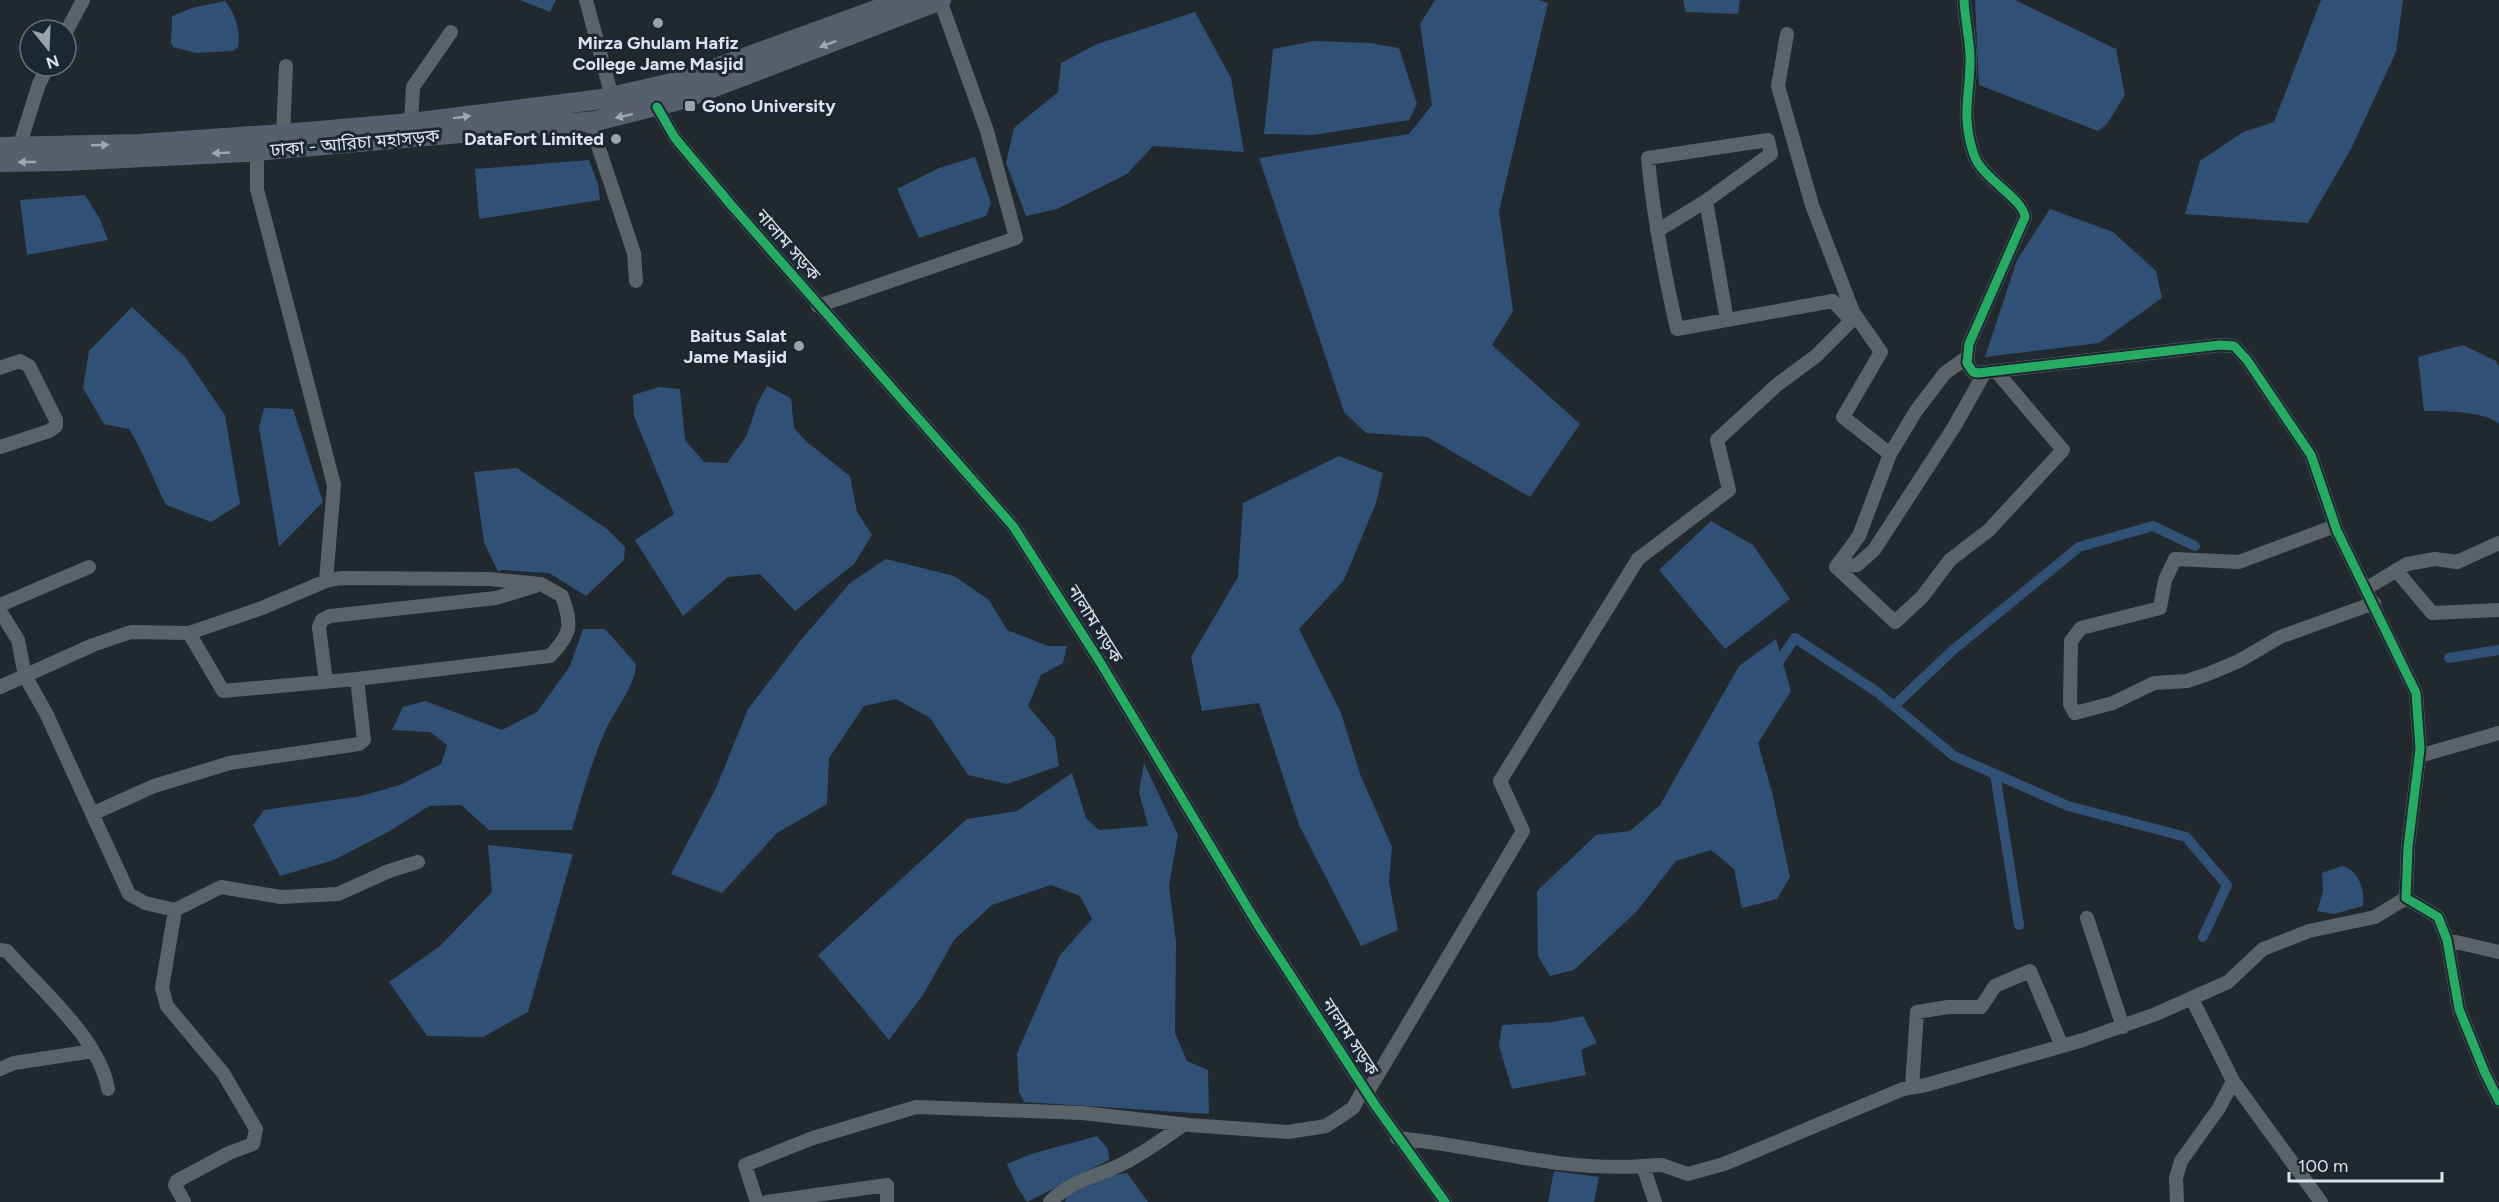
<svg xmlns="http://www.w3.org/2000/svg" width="2499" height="1202" font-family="Figtree,'Noto Sans Bengali',sans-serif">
<rect width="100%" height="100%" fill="#21282e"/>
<path fill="#305076" d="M520 0H556L550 12Z
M1435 0H1539L1548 3 1499 211 1513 311 1492 345 1580 424 1530 497 1427 437 1366 433 1344 412 1259 158 1409 134 1432 105 1420 24Z
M1683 0H1740L1738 14 1686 12Z
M1975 0H2015L2116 49 2125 95 2107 124 2098 131 1979 85Z
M2321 0H2403L2396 52 2351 149 2308 223 2185 214 2200 161 2243 132 2274 122Z
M225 1C235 13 241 31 238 47L233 51 196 53 173 47 171 43 172 16 192 8Z
M1195 12 1231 78 1244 152 1153 146 1127 174 1057 209 1026 216 1006 163 1014 128 1058 92 1061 63 1097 44Z
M1314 41 1370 43 1399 48 1417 104 1409 120 1313 135 1264 134 1273 49Z
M975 157 991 203 986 216 919 238 897 189 939 168Z
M589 160 598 184 600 200 479 219 475 169Z
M85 195 100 219 108 240 27 255 20 200Z
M2050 209 2113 232 2156 271 2162 298 2099 343 1985 357 2017 260Z
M132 307 185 357 225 415 240 504 211 522 166 505C153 479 144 453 129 429L104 424 83 388 89 351Z
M2463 345 2496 361 2499 366V424C2486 411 2443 411 2424 411L2418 357Z
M767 386 791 398 794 428 807 442 850 476 857 512 872 535 854 564 795 611 760 574 728 577 683 616 635 540 674 514 634 416 633 395 659 387 680 389 685 440 704 462 727 463 746 437 758 402Z
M264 408 293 409 323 502 279 547 259 427Z
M1339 456 1383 473 1376 503 1344 580 1299 629 1341 713 1360 774 1392 847 1389 882 1398 930 1361 946 1299 825 1259 703 1202 711 1191 657 1238 577 1243 503Z
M517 468 607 529 625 547 624 560 586 596 549 573 502 570 498 572 484 542 474 472Z
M1711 521 1753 545 1790 599 1725 649 1659 570Z
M886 559 954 576 989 600 1007 630 1048 646H1067L1063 663 1041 675 1028 706 1055 738 1059 766 1007 784 968 775 930 718 896 699 864 706 829 758 827 804 777 833 722 893 671 874 716 788 748 709 800 641 850 583Z
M583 629H605L636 664C635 686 617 707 607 727 592 760 582 795 572 830H489L461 805 429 806 390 831 334 860 280 876 253 825 264 810 361 796 400 785 441 764 447 745 430 732 392 730 403 707 425 701 502 730 537 712 570 666Z
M1776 639 1791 691 1758 743 1772 792 1790 877 1777 899 1742 908 1734 869 1711 850 1676 861 1637 911 1574 970 1550 976 1538 956 1537 891 1596 835 1630 831 1660 805 1739 666Z
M1144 763 1178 835 1169 885 1176 943 1175 1033 1187 1061 1208 1070 1209 1114 1024 1102 1019 1092 1017 1053 1060 955 1092 919 1080 896 1051 885 992 905 954 940 923 995 889 1040 818 955 967 819 1017 811 1072 773 1086 818 1099 830 1148 826 1139 792Z
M488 845 573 854 528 1012 483 1037 427 1036 389 982 440 946 492 892Z
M2342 866C2359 870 2365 890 2363 906L2334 914 2317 911 2323 892 2322 873Z
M1583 1016 1597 1043 1581 1050 1586 1075 1512 1089 1499 1046 1502 1025 1553 1022Z
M1097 1136 1108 1149 1109 1160 1027 1202 1016 1185 1007 1164 1031 1154Z
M1554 1171 1599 1177 1594 1202H1548Z
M1127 1173 1148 1202H1065L1067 1196 1112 1175Z"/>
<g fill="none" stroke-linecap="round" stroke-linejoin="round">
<path stroke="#305076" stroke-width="10" d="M2449 658 2499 650
M1773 670 1795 638 1877 692 1954 756 2068 806 2186 837 2227 885 2203 937
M1894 706 1953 650 2079 547 2153 526 2195 546
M1995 774 2019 925"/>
<path stroke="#5c6368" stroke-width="14" d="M586 0 612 97
M1964 0C1965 18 1969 37 1970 55 1971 94 1960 114 1974 155 1982 179 2023 198 2025 217L1969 344 1967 363 1973 372 1978 373 2220 345 2234 346 2247 360 2311 455 2337 531 2416 693 2420 749 2408 847 2406 898 2438 917 2447 940 2459 1009 2485 1073 2499 1101
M66 32 83 0
M1787 34 1778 86 1812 205 1853 312
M657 107 675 138 732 206 1013 526 1100 662 1258 925 1375 1105 1445 1202
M590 122 634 253 636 281
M411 123 413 87 451 32
M283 134 286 66
M19 147 39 84 48 66
M1706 201 1727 320
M1657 231 1706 201 1771 154 1768 140 1648 158C1653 216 1664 272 1677 329L1833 301 1847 316 1853 312 1881 352 1843 417 1890 454
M818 306 1016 238 987 131 940 0
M0 368 20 361 29 366 56 420V426L49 431 0 447
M1985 372 1954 427 1874 550 1857 565 1836 567 1895 622 1922 597 1950 560 1989 530 2063 450 1996 371
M2335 526 2239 562 2175 559 2165 580 2160 608 2081 628 2071 641 2070 704 2075 713 2113 703 2154 683 2187 681 2208 674 2239 661 2280 637 2374 603
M1836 567 1859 536 1890 454 1916 411 1945 373 1966 358
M2396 570 2432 613 2499 610
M326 581 341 578 489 579 541 584 562 596C572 625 572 633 550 656L357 679
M2367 588 2407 564 2435 559 2457 562 2499 543
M0 605 89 567
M0 611 18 640 25 676 46 713 129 894 145 903 175 910 162 988 167 1006 223 1073 256 1129 253 1144 229 1153 177 1181 175 1185 184 1202
M326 682 319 627 322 620 330 616 496 598 535 586
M0 687 93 645 131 632 189 633
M2419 756 2499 733
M92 814 154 786 230 763 359 744 364 740 357 679 223 691 189 633 262 608 326 581 334 485 257 189V151
M175 910 221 887 281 897 338 894 389 871 418 862
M2087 918 2123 1027
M2447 940 2499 952
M0 950 7 951C40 989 100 1039 108 1089
M2192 999 2233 1081 2321 1202
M0 1069 14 1063 93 1051
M1912 1087 1917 1012 1948 1007H1981L1995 986 2030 971 2062 1046
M1367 1093 1523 831 1500 781 1638 559 1729 490 1717 440 1778 384 1816 356 1856 316
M1397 1138C1480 1146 1560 1172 1643 1166L1655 1202
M1643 1166 1662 1165 1688 1174 1724 1164 1903 1089 1926 1085 2083 1040 2156 1014 2228 982 2263 949 2309 931 2375 917 2406 898
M757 1202 745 1165 813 1138 916 1107 1082 1113 1189 1125 1288 1132 1326 1126 1353 1108 1364 1088
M767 1202 887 1185V1202
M1050 1202C1067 1183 1097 1176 1120 1165 1143 1154 1163 1139 1183 1125
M2177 1202 2176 1178 2181 1161 2219 1108 2233 1081"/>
<path stroke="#565f6c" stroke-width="20" d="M0 147 139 144 283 134 411 123 602 99 681 81 903 0
M0 162 64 161 246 152 596 121 683 99 941 0"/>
<g stroke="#1b2834" stroke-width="13">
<path id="cycleway" d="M1964 0C1965 18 1969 37 1970 55 1971 94 1960 114 1974 155 1982 179 2023 198 2025 217L1969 344 1967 363 1973 372 1978 373 2220 345 2234 346 2247 360 2311 455 2337 531 2416 693 2420 749 2408 847 2406 898 2438 917 2447 940 2459 1009 2485 1073 2499 1101
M657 107 675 138 732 206 1013 526 1100 662 1258 925 1375 1105 1445 1202"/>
</g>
<use href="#cycleway" stroke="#26ab63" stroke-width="9"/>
</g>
<defs><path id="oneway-solid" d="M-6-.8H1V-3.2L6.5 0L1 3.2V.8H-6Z" transform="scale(1.5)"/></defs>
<g fill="#9fa8b2">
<use href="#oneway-solid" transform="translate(828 44) rotate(159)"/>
<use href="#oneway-solid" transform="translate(624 116) rotate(168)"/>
<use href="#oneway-solid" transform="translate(462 117) rotate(-7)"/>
<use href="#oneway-solid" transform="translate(100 145) rotate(-2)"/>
<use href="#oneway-solid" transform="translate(221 153) rotate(177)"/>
<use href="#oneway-solid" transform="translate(27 162) rotate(180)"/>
</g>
<g fill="#9aa2aa" stroke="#1b2834" stroke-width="2">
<circle cx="658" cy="23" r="6"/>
<rect x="684" y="100" width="12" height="12" rx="3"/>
<circle cx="616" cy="139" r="6"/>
<circle cx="799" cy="346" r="6"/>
</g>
<g text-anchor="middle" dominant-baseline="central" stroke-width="6" stroke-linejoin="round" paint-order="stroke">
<g font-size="18" font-weight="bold" fill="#dbe4ec" stroke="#1b2834" text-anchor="end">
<text x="658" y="43" text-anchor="middle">Mirza Ghulam Hafiz<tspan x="658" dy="21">College Jame Masjid</tspan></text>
<text x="702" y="106" text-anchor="start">Gono University</text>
<text x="604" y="139">DataFort Limited</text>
<text x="787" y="336">Baitus Salat<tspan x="787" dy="21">Jame Masjid</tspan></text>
</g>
<g font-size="18" fill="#dbe4ec" stroke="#1b2834">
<text transform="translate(355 143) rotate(-5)">ঢাকা - আরিচা মহাসড়ক</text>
<text transform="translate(788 245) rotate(49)">নালাম সড়ক</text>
<text transform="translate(1095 624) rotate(58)">নালাম সড়ক</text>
<text transform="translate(1350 1037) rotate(57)">নালাম সড়ক</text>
</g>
</g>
<g transform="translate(48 48) rotate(162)"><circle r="28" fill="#1b2834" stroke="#68737e" stroke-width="1.5"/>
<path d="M0-4.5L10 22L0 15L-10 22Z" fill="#9aa2aa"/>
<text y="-9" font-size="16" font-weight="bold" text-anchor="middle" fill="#dbe4ec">N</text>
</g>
<path d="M2289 1172v9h153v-9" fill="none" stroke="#dbe4ec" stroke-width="3"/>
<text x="2298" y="1172" font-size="18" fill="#dbe4ec" stroke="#1b2834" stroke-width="4.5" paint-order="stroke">100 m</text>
</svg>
